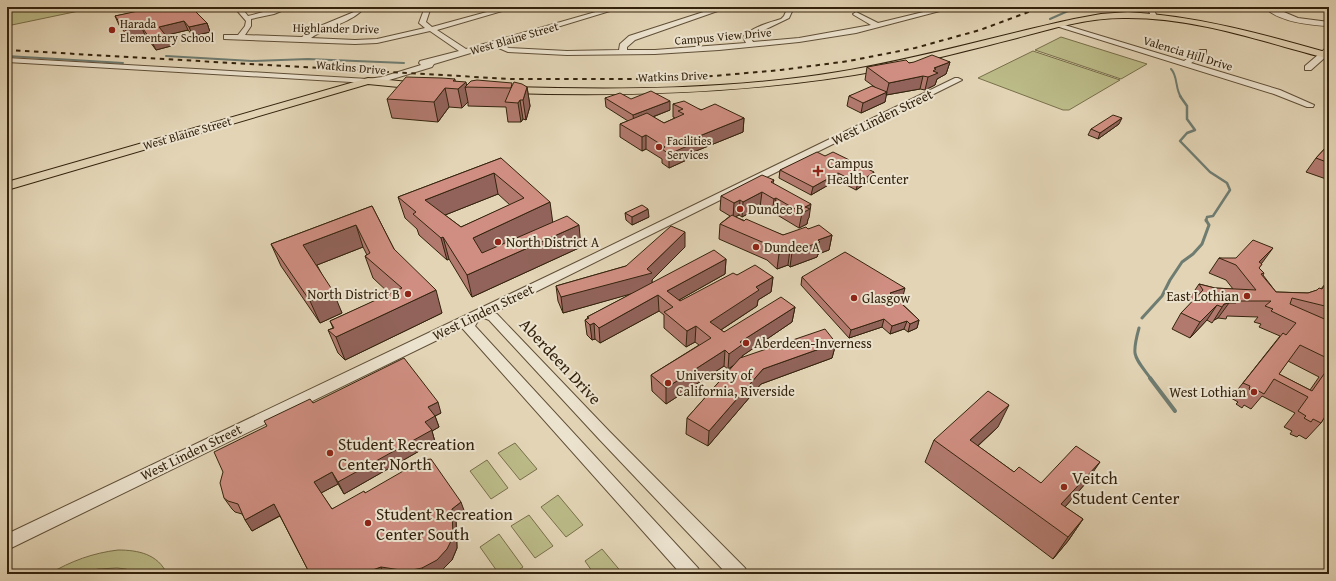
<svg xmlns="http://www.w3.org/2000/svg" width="1336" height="581" font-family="'Gentium Book Plus',serif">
<rect width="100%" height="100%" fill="#e2d4b5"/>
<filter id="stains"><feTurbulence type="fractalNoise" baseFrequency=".005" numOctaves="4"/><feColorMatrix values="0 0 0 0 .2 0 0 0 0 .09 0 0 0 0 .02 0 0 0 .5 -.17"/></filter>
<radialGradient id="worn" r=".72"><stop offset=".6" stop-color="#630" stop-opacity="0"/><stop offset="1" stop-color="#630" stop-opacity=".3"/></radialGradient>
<path fill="#bb8" stroke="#786f4a" d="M7 7H98L7 26Z
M1061 37 1147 64 1121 79 1035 50Z
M1033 51 1120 80 1069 110H1063L978 78Z
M515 443 537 469 520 480 498 453Z
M487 460 508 488 491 499 470 471Z
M558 495 583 525 566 537 541 507Z
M529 515 553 546 535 558 511 526Z
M499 534 523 567 513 574H499L480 547Z
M602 549 623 574H594L585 561Z
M118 550C138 550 158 554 167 574H136L126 569 117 568 98 569 80 574H49C71 561 93 553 118 550Z"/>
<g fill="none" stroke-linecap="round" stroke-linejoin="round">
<path stroke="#6e7c71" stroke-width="2" d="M1050 19 1077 7
M7 56 123 63
M166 56 252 61 308 59 404 63
M1171 69C1178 76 1175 89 1181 97"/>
<path stroke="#6e7c71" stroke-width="2.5" d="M1180 96 1187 106V119L1195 130 1187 133 1180 141 1210 172 1227 183 1230 190 1213 216 1207 217 1206 221"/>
<path stroke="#6e7c71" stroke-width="3" d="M1142 318 1162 296 1170 280 1182 262 1193 254 1202 244 1209 225 1206 220
M1139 328C1131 357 1134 356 1151 379"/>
<path stroke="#6e7c71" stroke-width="4" d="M1150 378 1175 411"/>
<g stroke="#604f37" stroke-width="2">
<path id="minor" d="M234 7H241L248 16C262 13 277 7 291 7L274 14 251 19V26L245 35 302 37 313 29 354 12 358 7H365C352 23 328 26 311 38L355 40 377 39 425 28 419 23 425 7H431L426 22 432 27 505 7H516L437 30 466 49 613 7H623L501 44 509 48 567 51 619 50 620 44 629 36 719 7H729L635 40 627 47V50H655L746 43 743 37C752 27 768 23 781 19L784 16 788 7H794L789 18 756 34 751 38 753 42 799 38 871 25 854 15 853 14 856 12 878 23 944 7H955L856 33 799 42 719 50 655 54 567 55 508 52 494 46 434 64 432 67 386 81 368 83 7 62V58L368 79 382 77 421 65 419 63 420 61 459 51 430 31 377 43 355 44 224 39V35H238L245 26 246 21Z
M1147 7H1153L1157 17 1156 18H1152Z
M1264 7H1272L1298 18 1329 22V26C1308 25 1279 22 1264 7Z
M1058 23 1184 61 1200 50H1206V54L1191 63 1280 90 1314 105 1313 107H1307L1274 94 1056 26V24Z
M1326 48H1329V54L1311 70H1305V66Z
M955 78H958L962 80 493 313 497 314 609 431 745 568 748 574H727L599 439 489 320 484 318 479 319 475 326 698 568 701 574H681L462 328 7 550V534L579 261Z"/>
</g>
<g stroke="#34230d" stroke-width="2">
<path id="major" d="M1128 12C1197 16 1263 34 1329 53V59C1263 42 1198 18 1128 18 1091 17 1053 28 1017 38 973 49 928 61 883 70 759 93 633 97 507 93L502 90 507 87C617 90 729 90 838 72 918 59 995 36 1074 19L1101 14Z
M368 78 419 83 424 86 419 89 368 84 7 190V182Z"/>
</g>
<use href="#minor" fill="#ece3cf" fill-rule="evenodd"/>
<use href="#major" fill="#e2d4b5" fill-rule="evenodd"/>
<path stroke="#34230d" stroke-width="2" stroke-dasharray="4.5 4.5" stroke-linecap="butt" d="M7 50 511 79H644L713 76 781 70 849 61 915 48 980 30 1042 7"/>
</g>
<path fill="#b27a6f" stroke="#34230d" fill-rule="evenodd" d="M133 7H191L207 23 210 32 193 36 188 30 166 35 171 46 156 50 145 35 130 39 119 25 115 16 136 12Z
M950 62 946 74 937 79 935 85 925 90 920 89 886 95 885 102 861 113 847 106 849 96 876 88 865 80 867 67 909 63Z
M455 79V81L467 85 527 87 530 106 526 120 523 119 521 122H508L506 107 468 106V102L462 108 449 107 438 122 392 118 387 99Z
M605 98 670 110 653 117 664 123 675 118 673 117V104L744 118 743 132 691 153V158L669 168 662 163V159L646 149 642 151 620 137V124L628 121 606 107Z
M1119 124 1098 139 1088 135 1091 129Z
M1329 144V180L1306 172 1316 158Z
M825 156 872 179 856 190 837 180 811 195 779 178 780 170Z
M501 158 552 222 581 247 472 297 449 259 447 260 419 235 417 229 405 218 398 197ZM498 194 510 205 461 227 445 215Z
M774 180 773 183 809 218 808 219 807 224 799 228 774 213 772 214 760 207 742 217 739 215 735 217 783 235 808 229 832 235 829 250 818 254 817 257 790 267 788 265 777 269 767 260 719 239 720 224 730 216 720 210 721 196Z
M372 206 394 249 442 313 345 360 338 353 328 330 333 328 330 321 390 294 373 278 365 256 367 255 363 247 317 265 342 313 320 323 281 266 271 244Z
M625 213 649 217 632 225 626 220Z
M685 247 652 280V283L726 259 725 274 679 300 680 301 737 275 773 277 771 292 758 300 757 306 721 330 724 332 795 307 792 322 742 356V358L836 343 832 358 761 384 708 446 686 434 687 418 734 365 728 369 724 366 666 404 652 391 651 375 699 345 695 342 686 347 664 328V315L659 311 600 343 595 339 592 340 587 335 585 320 588 318 587 317 633 293 563 313 558 301 556 286 626 266Z
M1219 258 1262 264 1259 268 1264 273 1263 275 1276 292 1308 293 1321 289 1329 279V410L1321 423 1306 439 1299 435 1297 437 1290 434 1292 431 1284 427 1295 413 1262 396 1251 409 1244 405 1242 408 1236 404 1238 402 1231 398 1280 336 1259 327 1261 324 1254 322 1258 317 1227 316 1226 319 1218 318 1214 320 1212 323 1207 320 1190 338 1172 329 1181 313 1191 303 1189 299 1199 284 1215 288 1233 289 1226 280 1209 273ZM1288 361 1319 377 1310 390 1279 374Z
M802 277 903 296 896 298 919 320 917 328 908 332 904 329 890 334 882 327 849 338 801 285Z
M313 403 441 413 435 416 439 427 432 431 435 442 344 494 338 484 321 493 332 509 365 493 465 513 456 520 457 548 452 560 441 571 435 574H310L280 516 252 531 242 514 235 512 232 509 224 498Z
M998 427 978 446 1014 472 1041 483 1085 484 1065 507 1083 519 1068 541 1053 559 925 462 934 440Z"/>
<path fill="#91635a" stroke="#34230d" d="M184 21 188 30 163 36 159 27Z
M207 23 210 32 193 36 189 27Z
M141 26 145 35 130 39 125 30Z
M167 37 171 46 156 50 151 40Z
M950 62 946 74 937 79 935 85 925 90 928 77 934 68Z
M923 76 920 89 886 95 889 83Z
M466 82 467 87H465L468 102 462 108 458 89Z
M527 87 530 106 526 120 523 100Z
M445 88 449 107 438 122 434 102Z
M887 92 885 102 861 113 863 103Z
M520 100 523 119 521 122 518 103Z
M670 101V110L634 124 633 115Z
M744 118 743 132 691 153V158L669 168V154L687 141Z
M1122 118 1119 124 1098 139 1100 133Z
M646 135V149L642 151V137Z
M874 172 872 179 856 190 858 183Z
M494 173 498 194 430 221 425 200Z
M838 173 837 180 811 195 813 187Z
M762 192 760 207 742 217 743 202Z
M776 198 774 213 772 214 774 199Z
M740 200 739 215 733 218 734 203Z
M550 202 553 224 478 260 473 238Z
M811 204 809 218 808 219 807 224 799 228 802 213 805 207Z
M648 209 649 217 632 225V217Z
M356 225 363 247 312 267 303 245Z
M579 225 581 247 472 297 467 275Z
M685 232V247L652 280V288L563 313 561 297 647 269Z
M832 235 829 250 818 254 817 257 790 267 792 252 818 240Z
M443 237 449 259 447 260 441 238Z
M1273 248 1262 263 1249 277 1259 262Z
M790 250 788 265 777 269 779 254Z
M726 259 725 274 670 305 667 291Z
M773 277 771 292 758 300 757 306 710 337V322L756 287Z
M905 288 903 296 888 300 890 293Z
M436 290 442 313 345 360 336 337Z
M333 291 342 313 320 323 310 301Z
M658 295 659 311 600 343 599 328Z
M1229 303 1218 318 1214 320 1224 304Z
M1217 305 1207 320 1190 338 1200 322Z
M795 307 792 322 742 356V360L728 369 729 354 740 342Z
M884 319 882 327 849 338 851 330Z
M919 320 917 328 908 332 910 324Z
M907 321 904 329 890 334 892 326Z
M594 323 595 339 592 340 590 325Z
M696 326 695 342 686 347 687 331Z
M836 343 832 358 761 384 708 446 709 431 763 369Z
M725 350 724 366 666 404V388Z
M438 402 441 413 435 416 439 427 432 431 435 442 344 494 338 482 425 422 428 407Z
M1009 405 998 427 962 460 970 440Z
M1100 462 1085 484 1050 524 1061 504Z
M332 472 338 484 321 493 314 482Z
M461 502 465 513 456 520 457 548 452 560 441 571 435 574H424L422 568 452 509Z
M274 504 281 515 252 531 245 520Z
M1083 519 1068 541 1053 559 1068 537Z
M381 567 384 574H362L364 573Z"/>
<path fill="#cf8e81" stroke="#34230d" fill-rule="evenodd" d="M135 7H191L207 23 189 27 184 21 159 27 167 37 151 40 141 26 125 30 115 16 138 11Z
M932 55 950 62 934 68 936 69 933 71 938 73 928 77 923 76 889 83 867 67 906 60 909 63 914 62Z
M406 77 442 78 455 79 453 81 466 82 458 89 445 88 434 102 387 99Z
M477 80 512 83 511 88 514 82 522 84 527 87 523 100H520L518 103 505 102 511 88 465 87 471 81Z
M872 86 887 92 863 103 849 96Z
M651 91 670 101 633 115 605 98 620 93 631 99Z
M684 101 701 110 715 104 744 118 687 141 692 144 669 154 662 149 665 147 646 135 642 137 620 124 647 113 664 123 684 114 678 111 683 109 673 104Z
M1113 115 1122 118 1100 133 1091 129Z
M1329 144V163L1316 158Z
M817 152 825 156 833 152 874 172 858 183 838 173 813 187 780 170Z
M501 158 550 202 473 238 482 253 567 216 579 225 467 275 443 237 441 238 413 214 416 212 398 197ZM494 173 524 198 461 227 425 200Z
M762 175 774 180 771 182 811 204 805 207 810 209 802 213 776 198 774 199 762 192 743 202 740 200 734 203 721 196Z
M642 205 648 209 632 217 625 213Z
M372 206 394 249 436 290 336 337 328 330 334 328 330 321 402 288 365 256 370 253 356 225 303 245 333 291 310 301 271 244Z
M732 215 744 221 746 219 783 235 806 227 808 229 819 225 832 235 818 240 820 242 792 252 790 250 779 254 769 245 720 224Z
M671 226 685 232 647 269 652 273 561 297 556 286 626 266Z
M1253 240 1273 248 1259 262 1262 264 1259 268 1264 273 1261 274 1276 292 1308 293 1317 290 1319 288 1322 289 1329 279V307L1292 298 1290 304 1329 321V359L1300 345 1279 374 1312 391 1329 367V410L1321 423 1313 419 1311 422 1304 418 1306 416 1298 411 1308 397 1274 379 1264 394 1257 390 1255 392 1249 389 1250 386 1243 383 1283 333 1286 335 1296 323 1271 311 1273 309 1265 306 1271 301H1235L1236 303H1229L1224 304 1222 307 1217 305 1200 322 1181 313 1203 290 1199 284 1215 288 1256 290 1236 265 1219 258H1236Z
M714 250 726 259 667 291 680 301 733 273 737 275 755 265 773 277 756 287 759 290 710 322 724 332 781 297 795 307 740 342 743 344 729 354 725 350 666 388 651 375 711 338 696 326 687 331 664 312 673 307 658 295 599 328 594 323 590 325 585 320 589 318 587 317Z
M845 252 905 288 890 293 919 320 910 324 907 321 892 326 884 319 851 330 802 277Z
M825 329 836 343 763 369 709 431 687 418 740 358Z
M404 358 438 402 428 407 435 416 425 422 432 430 338 482 332 472 314 482 332 509 364 491 365 493 405 470 415 461 431 459 461 502 452 509 453 537 447 549 437 560 422 568 407 571 381 567 364 573 362 574H310L274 504 245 520 238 504 228 501 224 498 220 483 223 472 214 452 267 426 264 421 310 399 313 403Z
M988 391 1009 405 970 440 1014 472 1019 467 1041 483 1076 446 1100 462 1061 504 1083 519 1068 537 934 440Z"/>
<g fill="#8f2418" stroke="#ece3cf" stroke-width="1.5">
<circle cx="112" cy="30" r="4"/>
<circle cx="659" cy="147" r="4"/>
<path d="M816 165h4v4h4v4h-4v4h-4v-4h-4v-4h4z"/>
<circle cx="740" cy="209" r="4"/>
<circle cx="498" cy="242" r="4"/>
<circle cx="756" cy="247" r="4"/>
<circle cx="408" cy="294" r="4"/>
<circle cx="1247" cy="296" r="4"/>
<circle cx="854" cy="298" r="4"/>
<circle cx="746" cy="343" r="4"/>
<circle cx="668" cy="383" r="4"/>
<circle cx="1254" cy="392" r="4"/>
<circle cx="330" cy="453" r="4"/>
<circle cx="1064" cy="487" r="4"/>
<circle cx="368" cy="523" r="4"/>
</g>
<g text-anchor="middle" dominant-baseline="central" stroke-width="4" stroke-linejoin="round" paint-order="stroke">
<g font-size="12" fill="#34230d" stroke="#ece3cf" text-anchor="start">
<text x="120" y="23">Harada<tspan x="120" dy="14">Elementary School</tspan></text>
<text x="667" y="140">Facilities<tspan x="667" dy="14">Services</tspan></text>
</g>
<g font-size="12" fill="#34230d" stroke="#ece3cf">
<text transform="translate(336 28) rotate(1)">Highlander Drive</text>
<text transform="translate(723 36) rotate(-5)">Campus View Drive</text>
<text transform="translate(514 38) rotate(-16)">West Blaine Street</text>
<text transform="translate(1188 53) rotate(17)">Valencia Hill Drive</text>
<text transform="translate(351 67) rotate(5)">Watkins Drive</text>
<text transform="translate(673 76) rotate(-2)">Watkins Drive</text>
<text transform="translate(187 133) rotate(-16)">West Blaine Street</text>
</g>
<g font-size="14" fill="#34230d" stroke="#ece3cf">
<text transform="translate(882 117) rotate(-26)">West Linden Street</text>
<text transform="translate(483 312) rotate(-26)">West Linden Street</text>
<text transform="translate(191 452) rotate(-26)">West Linden Street</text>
</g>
<g font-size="14" fill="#34230d" stroke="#ece3cf" text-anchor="start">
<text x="827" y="163">Campus<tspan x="827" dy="16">Health Center</tspan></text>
<text x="748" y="209">Dundee B</text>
<text x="506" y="242">North District A</text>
<text x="764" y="247">Dundee A</text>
<text x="400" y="294" text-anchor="end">North District B</text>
<text x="1239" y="296" text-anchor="end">East Lothian</text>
<text x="862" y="298">Glasgow</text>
<text x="754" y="343">Aberdeen-Inverness</text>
<text x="676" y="375">University of<tspan x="676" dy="16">California, Riverside</tspan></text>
<text x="1246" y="392" text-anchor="end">West Lothian</text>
</g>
<g font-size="17" fill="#34230d" stroke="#ece3cf">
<text transform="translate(561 361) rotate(47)">Aberdeen Drive</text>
</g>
<g font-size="17" fill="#34230d" stroke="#ece3cf" text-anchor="start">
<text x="338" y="443">Student Recreation<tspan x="338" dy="20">Center North</tspan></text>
<text x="1072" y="477">Veitch<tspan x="1072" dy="20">Student Center</tspan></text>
<text x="376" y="513">Student Recreation<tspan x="376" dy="20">Center South</tspan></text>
</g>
</g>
<rect width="1336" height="581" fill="none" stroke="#e2d4b5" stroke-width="24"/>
<rect x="8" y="8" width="1320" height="565" fill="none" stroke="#34230d" stroke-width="2"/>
<rect x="12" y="12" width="1312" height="557" fill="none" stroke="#34230d"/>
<rect width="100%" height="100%" filter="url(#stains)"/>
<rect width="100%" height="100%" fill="url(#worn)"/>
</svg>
